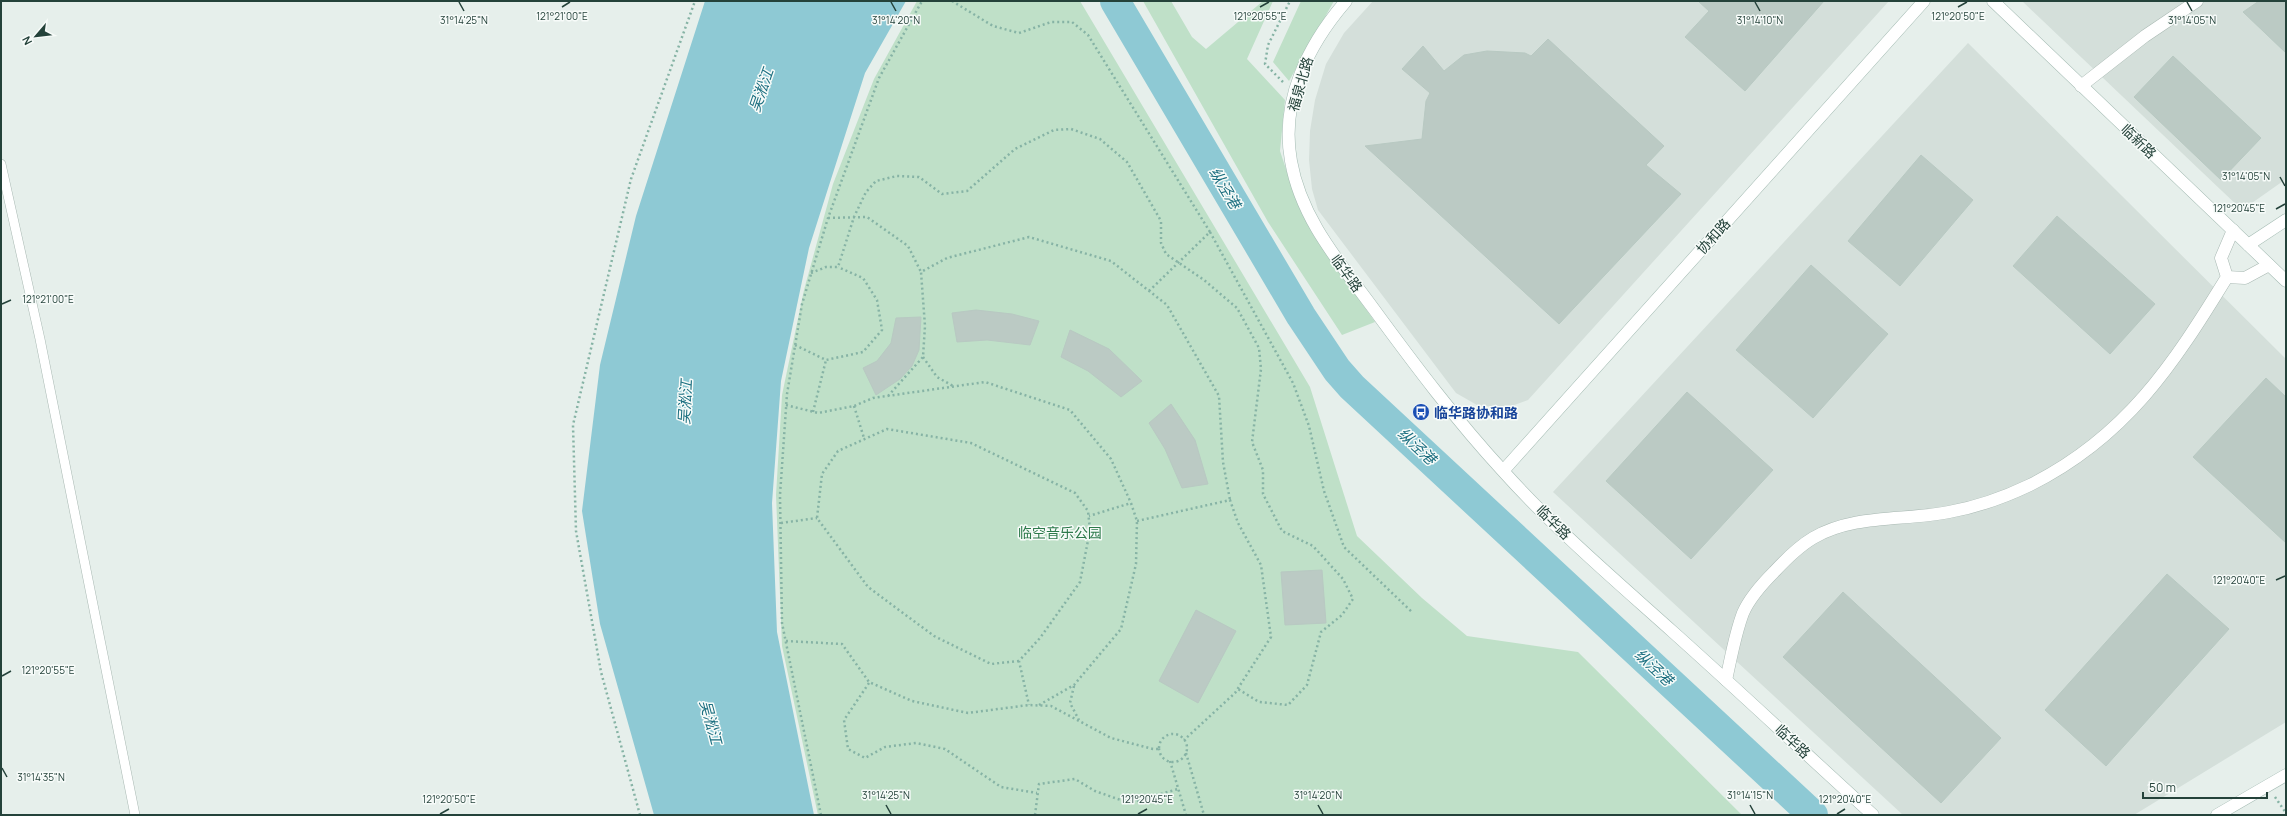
<svg xmlns="http://www.w3.org/2000/svg" width="2287" height="816" font-family="Manrope,'Noto Sans SC',sans-serif">
<rect width="100%" height="100%" fill="#e6efeb"/>
<path fill="#d4dfda" d="M1373 1H1889L1528 400 1506 408 1477 405 1456 393 1318 210 1312 189 1309 160 1310 131 1315 100 1326 64 1344 33Z
M2022 1H2286V179L2242 210Z
M1968 43 2286 359V722L2134 815H1903L1553 492Z"/>
<path fill="#bfe0c8" d="M917 1H1080L1310 387 1357 536 1422 598 1467 636 1578 652 1742 815H818L782 646 776 495 782 395 804 290 833 184 874 79Z
M1143 1H1171L1192 37 1206 49 1263 1H1273L1247 59 1285 100 1280 151 1297 202 1317 240 1375 322 1342 335 1268 222Z
M1301 1H1334L1289 81 1273 62Z"/>
<path fill="#8ec9d4" d="M705 1H906L865 73 809 248 781 381 772 503 777 632 814 815H654L600 624 582 511 600 365 636 216Z"/>
<g fill="none" stroke-linecap="round" stroke-linejoin="round">
<path stroke="#8ec9d4" stroke-width="30" d="M1115 1 1301 316 1337 370 1352 387 1813 815"/>
</g>
<path fill="#bbcac4" stroke="#b8c9c2" d="M1698 1H1824L1745 91 1685 37 1709 11Z
M2259 1H2286V53L2243 12Z
M1548 39 1664 146 1646 165 1681 194 1559 324 1365 146 1422 139 1426 101 1430 93 1402 69 1423 46 1444 71 1464 55 1487 51 1525 53 1531 56Z
M2173 56 2261 138 2221 180 2134 97Z
M1921 155 1973 200 1900 286 1848 241Z
M2057 216 2155 304 2110 354 2013 266Z
M1811 265 1888 334 1813 418 1736 350Z
M976 310 1012 314 1039 321 1030 345 987 340 957 342 952 313Z
M921 317 919 350 912 366 900 379 876 395 863 368 877 361 891 343 896 318Z
M1070 330 1109 349 1142 381 1121 397 1088 371 1061 357Z
M2266 378 2286 397V543L2193 457Z
M1687 392 1773 470 1691 559 1606 481Z
M1171 404 1195 440 1208 484 1182 488 1165 449 1149 423Z
M1322 570 1326 623 1285 625 1281 572Z
M2167 574 2229 629 2106 766 2045 710Z
M1843 592 2001 738 1941 803 1783 657Z
M1196 610 1236 631 1198 703 1159 681Z"/>
<g fill="none" stroke-linecap="round" stroke-linejoin="round">
<g stroke="#a8b8b2" stroke-width="10">
<path id="lane" d="M1 164 40 339 135 815"/>
</g>
<g stroke="#a8b8b2" stroke-width="13">
<path id="street" d="M2081 86 2145 36 2197 1
M2233 230 2221 258 2227 277 2245 278 2269 265
M1726 680C1731 658 1735 634 1743 613 1750 597 1762 584 1774 572 1786 559 1798 547 1813 538 1854 514 1904 521 1949 512 1977 507 2005 497 2030 485 2126 437 2173 365 2227 277"/>
</g>
<g stroke="#a4bbb3" stroke-width="13">
<path id="secondary" d="M1346 1C1308 45 1280 101 1291 161 1301 219 1340 263 1373 308 1414 364 1456 420 1503 471 1555 529 1615 580 1673 632 1740 692 1806 754 1873 815
M1993 1 2286 281
M2248 245 2286 220
M1503 471 1924 1
M2217 815 2286 775"/>
</g>
<path stroke="#86b3a5" stroke-width="2.5" stroke-dasharray="2 3" stroke-linecap="butt" d="M952 1 993 26 1019 33 1051 22H1072L1088 35 1210 232 1149 291
M1283 82 1265 64 1268 45 1290 1
M828 218 867 217 908 246 921 272
M1210 232 1293 383 1309 426 1324 491 1344 547 1413 613
M811 273 826 267H838L854 217 866 192 876 181 897 176 919 177 942 194 967 191 1015 149 1054 130 1071 129 1100 139 1127 162 1161 221V243L1166 254 1204 280 1237 308 1259 348 1261 369 1252 442 1263 470V494L1282 531 1313 546 1343 579 1353 599 1342 615 1321 632 1307 685 1288 705 1259 702 1238 689
M795 345 826 360 863 352 882 330 877 300 863 278 838 267
M923 357 937 377 953 386
M888 396 923 357 925 326 921 272 947 258 1029 237 1111 261 1167 305 1219 396 1223 462 1230 500
M786 405 818 413 854 406 873 398 985 382 1070 410 1111 459 1131 503
M854 406 864 438
M813 412 826 360
M1137 521 1230 500 1238 523 1261 565 1271 637 1235 693 1184 740
M781 523 817 518
M786 641 842 644 869 682 912 701 968 713 1029 705 1051 706 1111 738 1153 749H1159
M1019 661 991 664 934 636 868 587 817 518 822 474 838 451 887 429 971 443 1075 493 1088 511 1090 530 1080 582 1040 638 1019 661 1029 705
M869 683 844 720 848 749 865 758 885 747 916 743 945 749 1001 787 1037 793
M1074 686 1070 703 1079 720
M1039 705 1074 685 1121 629 1136 564 1137 521 1131 503 1089 516
M1159 748a14 14 0 1 1 28 0a14 14 0 1 1-28 0Z
M1186 753 1204 815
M1170 761 1186 815
M2275 797 2286 813
M640 815 601 672 576 531 573 425 631 179 695 1
M821 815 782 623 780 495 787 394 802 304 828 218 879 78 922 1
M1035 815 1039 784 1075 779 1095 791 1129 803 1178 789"/>
<use href="#lane" stroke="#fff" stroke-width="9"/>
<use href="#street" stroke="#fff" stroke-width="12"/>
<use href="#secondary" stroke="#fff" stroke-width="12"/>
</g>
<path fill="none" stroke="#24423a" stroke-width="1.5" d="M459 2 464 11M891 2 896 11M1755 2 1760 11M2187 2 2192 11M562 7 570 2M1260 7 1269 2M1958 7 1967 2M2280 177 2285 186M2276 209 2285 204M2 304 11 300M2276 580 2285 576M2 676 11 671M2 768 7 777M886 805 891 814M1318 805 1323 814M1750 805 1755 814M440 814 449 809M1138 814 1147 809M1837 814 1845 809"/>
<defs>
<g id="bus-disc" transform="scale(0.9)"><circle r="9.5" fill="#1a4fb4" stroke="#f7fbf9"/><path d="M-5-6H5V4H4V6H2V4H-2V6H-4V4H-5ZM-3.5-4V0h7V-4ZM-3.5 1.2v1.5H-2V1.2ZM2 1.2v1.5H3.5V1.2Z" fill="#fff"/></g>
</defs>
<g fill-rule="evenodd">
<use href="#bus-disc" x="1421" y="412"/>
</g>
<g text-anchor="middle" dominant-baseline="central" stroke-width="3" stroke-linejoin="round" paint-order="stroke">
<g font-size="14" fill="#24423a" stroke="#f7fbf9">
<text transform="translate(1300 84) rotate(-74)">福泉北路</text>
<text transform="translate(2139 141) rotate(44)">临新路</text>
<text transform="translate(1713 236) rotate(-48)">协和路</text>
<text transform="translate(1347 273) rotate(54)">临华路</text>
<text transform="translate(1554 522) rotate(45)">临华路</text>
<text transform="translate(1793 741) rotate(43)">临华路</text>
</g>
<g font-size="14" font-weight="bold" fill="#164399" stroke="#f7fbf9" text-anchor="start">
<text x="1434" y="412">临华路协和路</text>
</g>
<g font-size="14" fill="#2d7a4b" stroke="#f7fbf9">
<text x="1060" y="532">临空音乐公园</text>
</g>
<g font-size="15" font-style="italic" fill="#1c6f80" stroke="#f7fbf9">
<text transform="translate(761 90) rotate(-71)">吴淞江</text>
<text transform="translate(1225 188) rotate(59)">纵泾港</text>
<text transform="translate(685 402) rotate(-87)">吴淞江</text>
<text transform="translate(1417 446) rotate(43)">纵泾港</text>
<text transform="translate(1654 667) rotate(43)">纵泾港</text>
<text transform="translate(711 722) rotate(75)">吴淞江</text>
</g>
</g>
<g font-size="10" text-anchor="middle" fill="#24423a" stroke="#f7fbf9" stroke-width="3" stroke-linejoin="round" paint-order="stroke">
<text x="562" y="20">121°21'00"E</text>
<text x="1260" y="20">121°20'55"E</text>
<text x="1958" y="20">121°20'50"E</text>
<text x="464" y="24">31°14'25"N</text>
<text x="1760" y="24">31°14'10"N</text>
<text x="896" y="24">31°14'20"N</text>
<text x="2192" y="24">31°14'05"N</text>
<text x="2246" y="180">31°14'05"N</text>
<text x="2239" y="212">121°20'45"E</text>
<text x="48" y="303">121°21'00"E</text>
<text x="2239" y="584">121°20'40"E</text>
<text x="48" y="674">121°20'55"E</text>
<text x="41" y="781">31°14'35"N</text>
<text x="886" y="799">31°14'25"N</text>
<text x="1318" y="799">31°14'20"N</text>
<text x="1750" y="799">31°14'15"N</text>
<text x="449" y="803">121°20'50"E</text>
<text x="1147" y="803">121°20'45"E</text>
<text x="1845" y="803">121°20'40"E</text>
</g>
<rect width="2287" height="816" fill="none" stroke="#24423a" stroke-width="4"/>
<g transform="translate(36 36) rotate(242)" stroke="#f7fbf9" stroke-width="3" paint-order="stroke">
<path d="M0-3L7 15L0 10L-7 15Z" fill="#24423a"/>
<text y="-6" font-size="11" font-weight="bold" text-anchor="middle" fill="#24423a">N</text>
</g>
<path d="M2143 792v6h124v-6" fill="none" stroke="#24423a" stroke-width="2"/>
<text x="2149" y="792" font-size="12" fill="#24423a" stroke="#f7fbf9" stroke-width="3" paint-order="stroke">50 m</text>
</svg>
